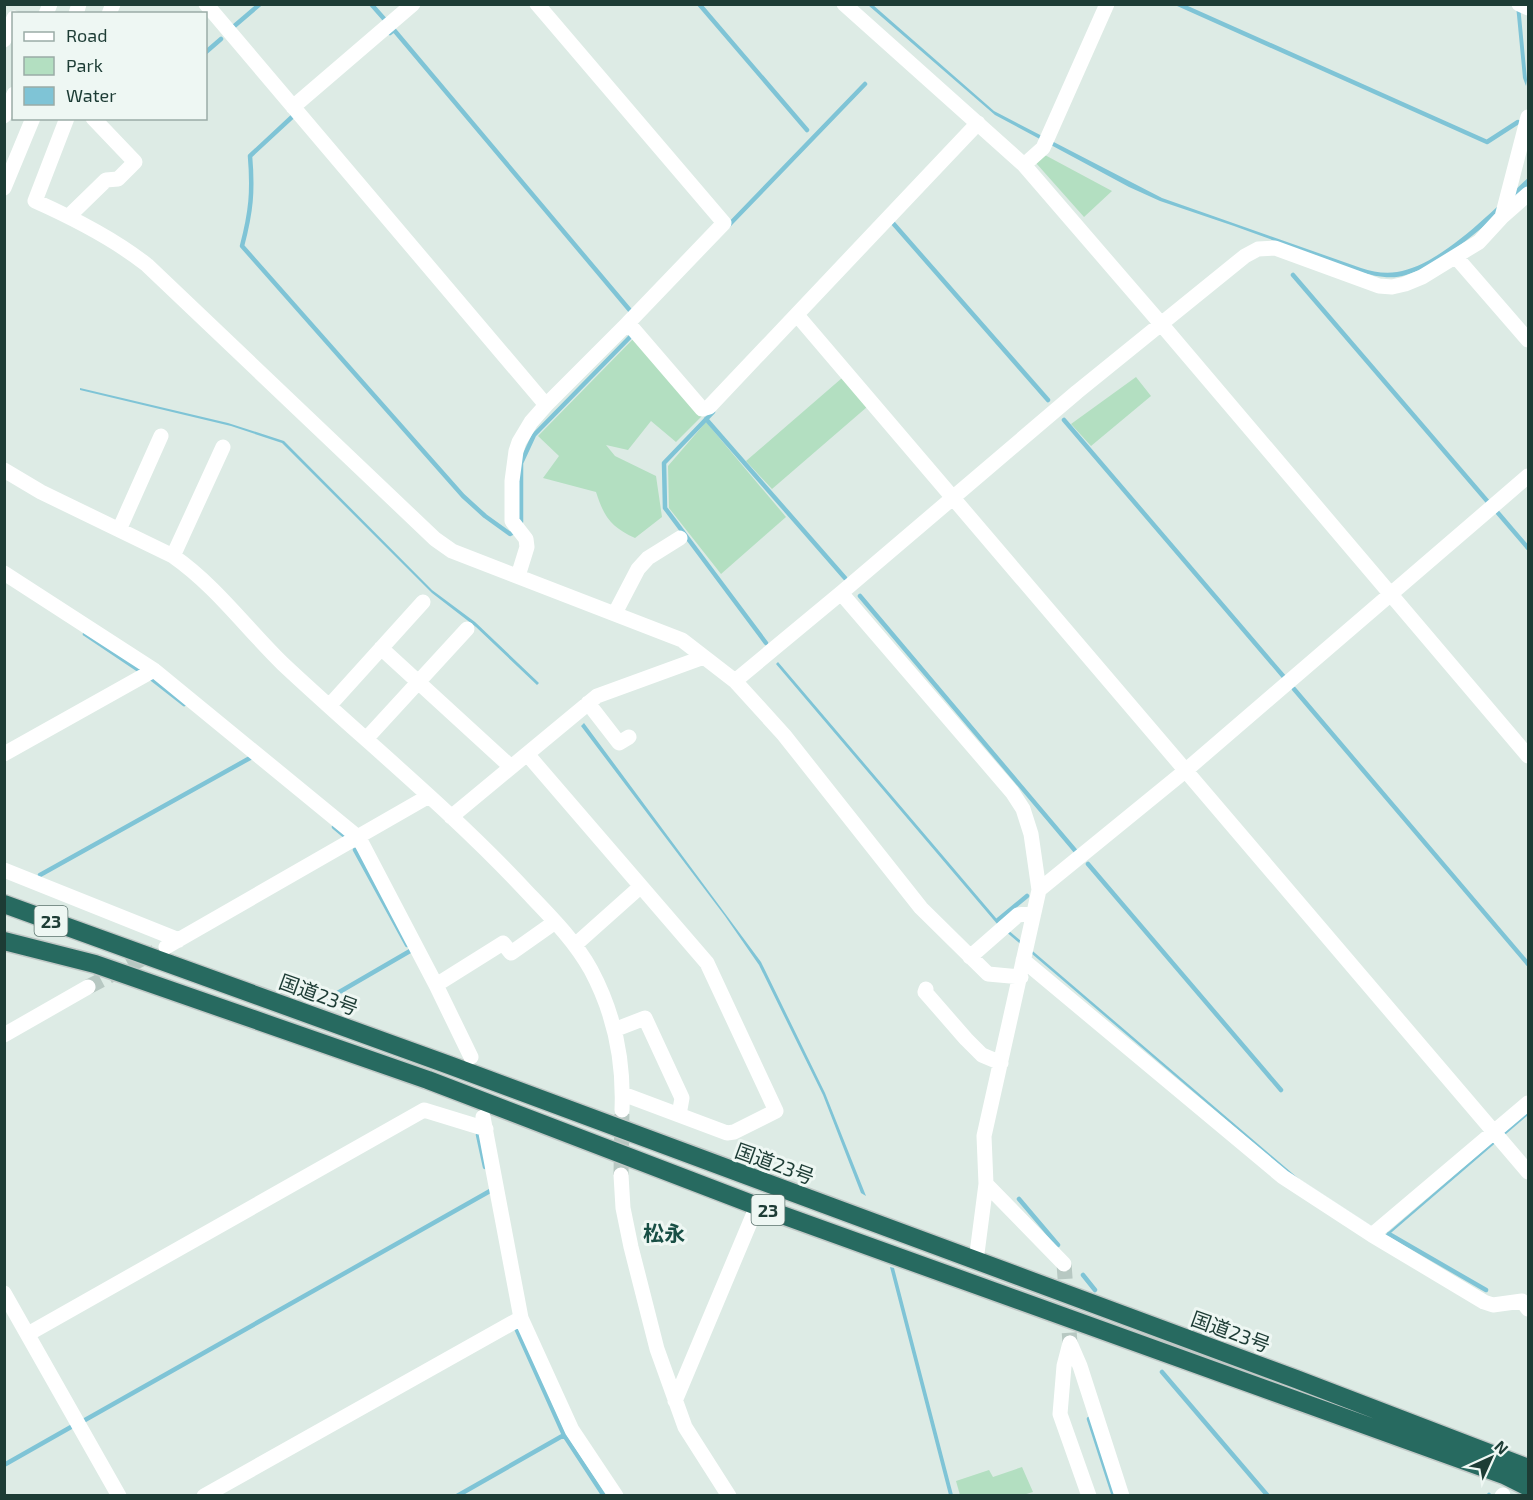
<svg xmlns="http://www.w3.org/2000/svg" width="1533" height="1500" font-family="'Exo 2','Noto Sans JP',sans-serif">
<rect width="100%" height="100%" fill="#ddebe5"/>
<path fill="#b3dfc1" d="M1043 154 1112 191 1084 217 1036 163Z
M635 337 703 415 676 442 651 421 628 450 606 445 615 456 656 476 662 517 635 538C611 527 604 517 596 492L543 478 559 456 538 436Z
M1136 377 1151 396 1091 446 1071 424Z
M842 378 867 407 772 489 746 461Z
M706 422 786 517 721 574 669 508 668 466Z
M1022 1467 1033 1492 1023 1495H960L956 1481 989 1470 993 1477Z"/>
<path fill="#7fc4d6" d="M868 5H873L994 111 1162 198 1361 268C1373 272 1385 274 1397 272 1442 265 1495 208 1528 178V189C1493 217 1449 262 1406 275 1391 280 1374 276 1360 272L1234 226 1160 201 1129 187 995 115Z
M1516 5H1520L1527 80 1526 86 1523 78Z
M80 388 228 423 284 441 432 590 475 622 539 683 537 685 476 627 432 593 282 443 231 426 80 390Z
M778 662 1001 924 1299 1179 1385 1235 1528 1112V1115L1385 1238 1298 1181 998 925 776 664Z
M584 723 761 962 825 1093 866 1196 861 1193 823 1095 759 965 725 916 581 726Z
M890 1267 894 1268 953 1495H949Z"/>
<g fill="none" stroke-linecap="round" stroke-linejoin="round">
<path stroke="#7fc4d6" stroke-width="4.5" d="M371 4 386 21
M699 4 807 130
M1178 4 1487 142 1518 122
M232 28 260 4
M390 33 394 30 633 314
M206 52 221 39
M292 117 250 156C253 191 251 212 242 246L463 496 485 516 510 534 514 532
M892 222 1048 400
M727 227 865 84
M1293 275 1488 502
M713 412 664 463 665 508 766 643
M706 419 845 578
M1064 420 1284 677
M1498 513 1528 548
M521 522V463L534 435 633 334
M860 596 1078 854
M85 634 152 679 184 704
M1294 689 1528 964
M334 827 346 837
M355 850 407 945
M1088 864 1281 1090
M40 875 250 758
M998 920 1027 896
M329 998 410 951
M478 1135 485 1167
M1019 1199 1058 1245
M1389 1234 1486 1290
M1083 1275 1095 1290
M516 1328 564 1435 604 1496
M1162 1372 1268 1496
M1089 1419 1114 1496
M85 1420 490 1191
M4 1465 71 1427
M457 1496 564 1435
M1488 1496 1489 1495"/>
<path stroke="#b7c8c2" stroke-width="15" stroke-dasharray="15 8" stroke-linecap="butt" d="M88 987 155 952
M621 1175 622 1110
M1064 1264 1070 1343"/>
<g stroke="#c0c8c6" stroke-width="21">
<path id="highway" d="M4 904 449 1065 1296 1379 1528 1468
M4 941 95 964 428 1080 757 1206 1504 1475 1528 1487"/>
</g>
<path stroke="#fff" stroke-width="15" d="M206 4 546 405
M537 4 724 223 628 323 702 409 709 407 978 123
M844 4 1024 165 1162 325 1528 756
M1519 4 1528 8
M46 14 50 4
M76 14 79 4
M109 14 113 4
M4 40 14 18
M293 107 413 4
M4 116 14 94
M67 118 35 201C73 218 113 238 147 265L435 539 452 551 682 640 735 681 784 735 921 908 988 974 1021 977
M1024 165 1043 148 1107 4
M4 188 33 118
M69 216 106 180 118 179 135 162 93 118
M1502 217 1528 194
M1456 257 1528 340
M797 315 1528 1172
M4 470 41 492 173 556C216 586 246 628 283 664 364 740 452 811 528 893 551 917 575 941 591 970 614 1013 624 1061 622 1110
M119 530 161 436
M173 556 223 447
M4 573 154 670 359 838 436 985 471 1057
M518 576 527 547 526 539 512 521V481L516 451 519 442 531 422 546 405 628 323
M841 593 1012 792 1023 809 1031 834 1039 890 984 1136 986 1184 976 1261
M615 613 638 569 648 558 680 538
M381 648 511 767
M735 681 841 593 1077 392 1245 256 1258 249 1275 248 1379 286 1392 287 1405 284 1422 277 1479 242 1502 217 1528 117
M588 703 619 743 629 737
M329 706 423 602
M366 739 467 629
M4 754 154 670
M527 754 707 963 776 1111 734 1132 727 1133 623 1094
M451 817 597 696 704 657
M4 870 179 940
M1039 890 1185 771 1528 476
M575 945 640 887
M166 947 429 796
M970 957 1018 915 1034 913
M1023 960 1283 1177 1372 1235 1484 1302 1493 1305 1522 1301 1528 1309
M436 985 503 943 511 953 555 922
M926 989 925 992 966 1039 982 1055 1001 1063
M614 1030 645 1018 682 1098 679 1115
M4 1035 88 987
M483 1117 521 1318 572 1430 616 1496
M621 1175 623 1208 631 1247 657 1349 685 1427 729 1496
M986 1184 1064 1264
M1372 1235 1528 1103
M4 1293 119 1496
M28 1334 424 1110 486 1129
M1070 1343 1080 1366 1122 1496
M1070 1343 1064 1366 1060 1414 1089 1496
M675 1401 757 1206
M204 1496 521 1318
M1502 1496 1503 1495"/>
<use href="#highway" stroke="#276a60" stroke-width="18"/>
</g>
<g text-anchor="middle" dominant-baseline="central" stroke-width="6" stroke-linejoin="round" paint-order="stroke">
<g fill="#eef7f3" stroke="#5c746e" stroke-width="1.5">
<rect x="34.5" y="906" width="33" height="30" rx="4.5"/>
<rect x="751.5" y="1195" width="33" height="30" rx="4.5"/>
</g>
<g font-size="18" font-weight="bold" fill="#1d3c35">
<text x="51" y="921">23</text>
<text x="768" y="1210">23</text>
</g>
<g font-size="20" fill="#1d3c35" stroke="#eef7f3">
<text transform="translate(319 994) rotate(20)">国道23号</text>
<text transform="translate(775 1163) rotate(20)">国道23号</text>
<text transform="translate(1231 1331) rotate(20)">国道23号</text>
</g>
<g font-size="21" font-weight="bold" fill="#184f45" stroke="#eef7f3">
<text x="664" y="1232">松永</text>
</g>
</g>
<rect width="1533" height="1500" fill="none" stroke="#1d3c35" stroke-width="12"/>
<rect x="12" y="12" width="195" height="108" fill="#eef7f3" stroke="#9aaca7" stroke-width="1.5"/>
<rect x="24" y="32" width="30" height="9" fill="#ffffff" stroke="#9aaca7" stroke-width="1.5"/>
<text x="66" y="42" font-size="18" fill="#1d3c35">Road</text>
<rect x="24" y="57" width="30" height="18" fill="#b3dfc1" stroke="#9aaca7" stroke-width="1.5"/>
<text x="66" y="72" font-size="18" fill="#1d3c35">Park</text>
<rect x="24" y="87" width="30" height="18" fill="#7fc4d6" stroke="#9aaca7" stroke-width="1.5"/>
<text x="66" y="102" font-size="18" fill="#1d3c35">Water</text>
<g transform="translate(1491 1458) rotate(45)" stroke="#eef7f3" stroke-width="4.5" paint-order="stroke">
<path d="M0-4.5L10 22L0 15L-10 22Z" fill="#1d3c35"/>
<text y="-9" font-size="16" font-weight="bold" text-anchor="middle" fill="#1d3c35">N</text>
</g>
</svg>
